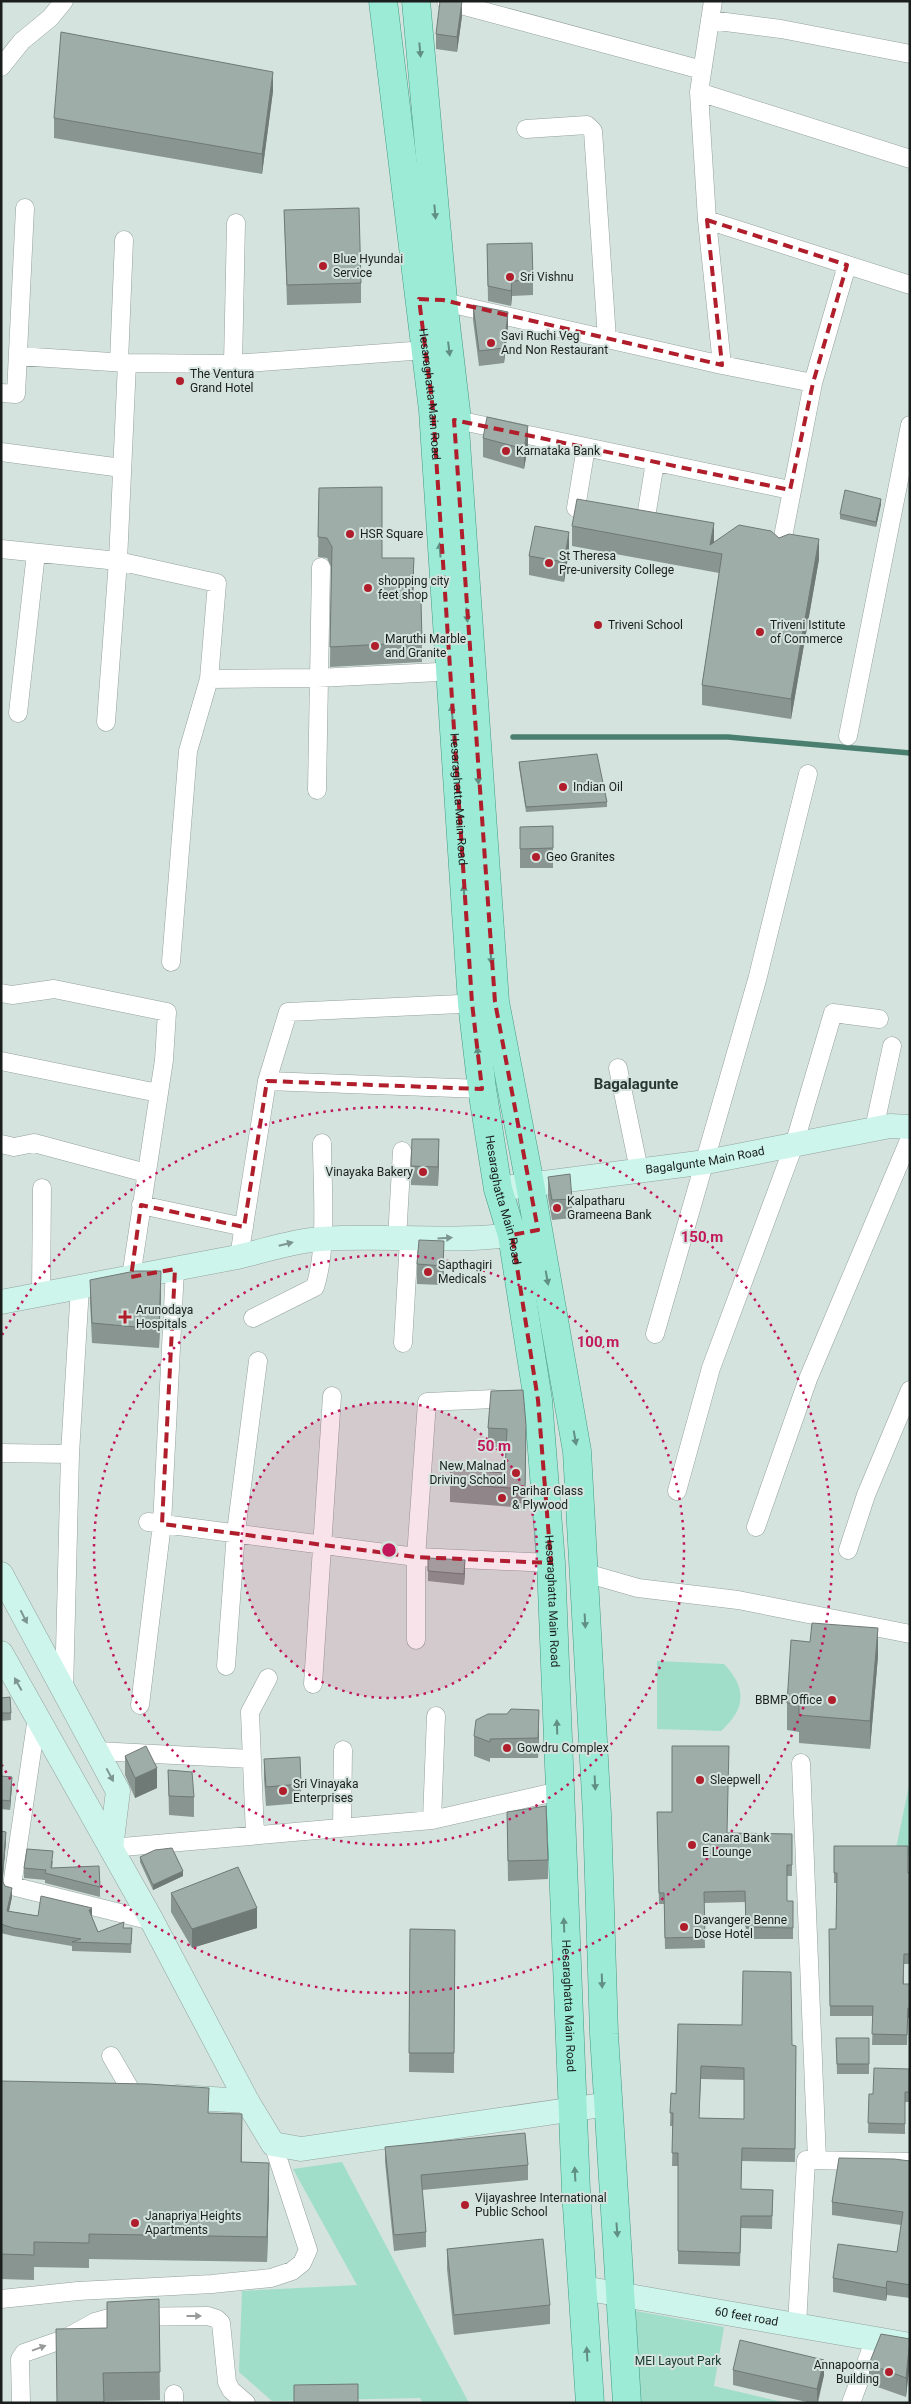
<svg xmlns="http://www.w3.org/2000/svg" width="911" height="2404" font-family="Roboto,sans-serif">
<rect width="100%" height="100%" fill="#d4e3dd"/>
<path fill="#a0deca" d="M657 1661 724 1664C747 1688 746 1709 721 1731L657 1729Z
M910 1781V1856L895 1853Z
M342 2162 469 2403H423L420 2398 272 2401 239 2372 242 2291 357 2285 293 2169Z
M636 2311 724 2327 714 2386 786 2403H639Z"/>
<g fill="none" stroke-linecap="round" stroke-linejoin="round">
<path stroke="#4a7e6e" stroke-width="5.5" d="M513 737H728L910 753"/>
<g stroke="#94a19d" stroke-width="19">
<path id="street" d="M446 1 702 70
M713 1 699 92 707 220 722 365
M710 20 781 29 910 54
M1 67 22 41 50 18 64 1
M699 92 910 159
M526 129 587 125 593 131 607 339
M707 220 910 285
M435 300 722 365 813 383
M18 356 127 363 233 364 426 350
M119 362 124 240
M233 364 236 223
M1 393 16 394 25 208
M457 420 790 490
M1 452 122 468
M576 508 586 447
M647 511 655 462
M781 547 813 383 847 265
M1 549 118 561 217 583 209 679 188 751 171 962
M209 679 317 678 459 671
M18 713 36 553
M106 722 118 561 127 363
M848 736 910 425
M317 790 321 567
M1 993 12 995 54 989 167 1012 164 1060 131 1277
M1 1061 158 1093
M618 1068 639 1170
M267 1081 482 1089
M874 1129 892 1046
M1 1144 14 1147 34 1143 146 1173
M141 1205 244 1227
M397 1239 402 1151
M239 1257 267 1081 288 1012 482 1003
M41 1295 42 1188
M253 1318 315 1287C328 1247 322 1186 322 1143
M655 1334 757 980 808 774
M403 1343 409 1240
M1 1453 70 1454 64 1691
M70 1454 80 1287
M677 1491 711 1368 794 1145 833 1013 879 1019
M148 1522 416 1557 551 1563
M756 1527 808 1379 910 1138
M848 1550 866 1495 910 1390
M582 1572 638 1588 738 1600 910 1634
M416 1640V1557L427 1402 494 1399
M226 1666 236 1532 258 1361
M313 1684 332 1396
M140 1705 162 1524 175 1269
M37 1717 12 1886 152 1921
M97 1751 251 1759
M801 1763 817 2160
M432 1820 436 1716
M342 1828 343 1750
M255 1835 250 1712 268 1678
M111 1848 432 1820 559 1791
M111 2056 133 2094
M1 2299 78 2291 212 2284 271 2278 292 2271 302 2263 308 2250 273 2144
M797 2325 806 2160 910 2162
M174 2394V2403
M21 2403 20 2359 24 2353 64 2339 95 2322 113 2317 208 2316 217 2319 221 2323 227 2382 231 2390 246 2403
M851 2403 875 2339"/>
</g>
<g stroke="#94a19d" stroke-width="25">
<g id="secondary">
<path id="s1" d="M498 1189 706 1162 890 1126 910 1127"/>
<path d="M1 1302C78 1288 155 1273 232 1258 262 1252 290 1241 321 1239 390 1234 461 1245 529 1232"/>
<path d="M1 1574 118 1791 111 1848"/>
<path d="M1 1653 152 1921 247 2101 273 2144 301 2149 609 2104"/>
<path d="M177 2097 247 2101"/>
<path id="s2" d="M583 2288 910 2345"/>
</g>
</g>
<g stroke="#439b84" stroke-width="29">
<g id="primary">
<path id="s3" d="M383 1 433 410 472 1003 482 1089 498 1189 512 1235 538 1400 551 1563 576 2191 590 2403"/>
<path d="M416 1 443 300 457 420 455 428 495 1002 530 1184 577 1451 597 1814 604 2034 627 2403"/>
</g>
</g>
<use href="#street" stroke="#fff" stroke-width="18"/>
<use href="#secondary" stroke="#cdf5eb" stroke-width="24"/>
<use href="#primary" stroke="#9bebd6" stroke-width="28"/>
</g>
<path fill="#899590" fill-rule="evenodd" d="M462 16 457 52 436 49V34Z
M273 91 262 174 54 138V118Z
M284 210 361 283V303L287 305Z
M487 244 533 280V295L512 296 511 306 488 301Z
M473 305 508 327 504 363 479 366 473 320Z
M483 438 528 446 524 469 483 457Z
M319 488 382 558 414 578 413 600 422 642V662L330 667 331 567 327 558 318 557Z
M881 504 876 527 840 519V514Z
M572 526 714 542 779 538 819 559 791 719 702 705V685L719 573 572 546Z
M569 551 564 582 529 575V556Z
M519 762 607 802V807L526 812 519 767Z
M553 826V868H520V827Z
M439 1159 438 1186 411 1185V1166Z
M548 1177 572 1199V1218L552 1220 548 1197Z
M444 1261 443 1285 417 1284V1264Z
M90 1280 161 1291 159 1348 92 1343 90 1299Z
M526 1425 525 1508 450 1502V1484L505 1473 506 1448 488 1446V1428Z
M428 1558 465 1570 464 1585 428 1581Z
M878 1656 870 1749 799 1743V1732L787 1730V1703Z
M1 1698 11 1713V1720L1 1721Z
M539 1730 538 1758H490V1762L474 1756V1736Z
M125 1756 157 1788 135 1798 125 1775Z
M264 1759 301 1784V1803L266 1806 264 1779Z
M168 1770 194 1797V1817L169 1815Z
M1 1776 12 1785 10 1810 1 1809Z
M507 1812 548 1860V1879L508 1881Z
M657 1812 727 1833 792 1834V1876H787V1901H793V1939H746L745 1902 704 1903 705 1948 665 1949 664 1904H659Z
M1 1831 6 1841 2 1881 12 1897 9 1911 38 1916 92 1917 98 1932 124 1928H132L131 1953 72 1951V1946L13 1936 1 1933Z
M834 1846 910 1873V1964H904V1984H910V2018H908L907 2045H872L873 2016H830L829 1929H836L837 1883H834Z
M140 1857 183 1876 153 1890 140 1862Z
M53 1861 52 1868 100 1887V1897L45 1883V1880L24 1878V1868Z
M171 1893 257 1928 192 1948 171 1912Z
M410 1929 455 1930 454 2073 409 2072Z
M678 2024 792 2045 796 2046 795 2162 742 2161 741 2189 773 2190 772 2229 741 2228 740 2266 678 2264V2166H672L673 2126H670L671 2093 676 2094ZM701 2079 744 2080V2119L699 2118Z
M836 2038H869V2074H837Z
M909 2069V2102H905V2134L868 2133 869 2094H873Z
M1 2081 209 2113 242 2138V2162L269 2187 267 2262 89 2259V2268L34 2267V2280L1 2279Z
M385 2147 528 2165V2180L422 2190 426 2232V2247L394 2251 385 2162Z
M910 2161V2298L887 2295 886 2301 833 2292V2278L897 2252 901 2225 832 2215V2202Z
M447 2249 550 2305V2324L454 2335 447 2269Z
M159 2299 160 2400 104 2401 57 2403 107 2328Z
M910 2339V2360L906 2397 869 2384V2364Z
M733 2370 824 2375 818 2403H811L733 2385Z"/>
<path fill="#6f7976" d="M462 1V16L457 52V37Z
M273 72V91L262 174V154Z
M512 281V296L511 306V291Z
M508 312V327L504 363V348Z
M528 426V446L524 469V449Z
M881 499V504L876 527V522Z
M714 523V543L710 545Z
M569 532V551L564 582V562Z
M819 539V559L791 719V699Z
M414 558V578L412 620V600Z
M439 1139V1159L438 1186V1167Z
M444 1241V1261L443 1285V1266Z
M161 1271V1291L159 1348V1329Z
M465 1560V1570L464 1585V1574Z
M878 1628V1656L870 1749V1721Z
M539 1710V1730L538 1758V1738Z
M157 1768V1788L135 1798V1778Z
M12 1777V1785L10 1810V1801Z
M6 1832V1841L2 1889V1880Z
M183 1871V1876L153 1890V1885Z
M12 1888V1897L7 1920V1911Z
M92 1908V1917L89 1919V1910Z
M257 1908V1928L192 1948V1929Z
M269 2163V2187L267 2262V2237Z
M887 2281V2295L886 2301V2288Z
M910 2340V2360L906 2397V2378Z
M824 2360V2375L817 2403V2389Z"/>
<path fill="#9fada8" stroke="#6f7976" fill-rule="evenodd" d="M440 1H462L457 37 436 34Z
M61 32 273 72 262 154 54 118Z
M359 208 361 283 287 285 284 210Z
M532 243 533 280 512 281 511 291 488 286 487 244Z
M473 305 508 312 504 348 479 351Z
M487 417 528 426 524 449 483 438Z
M382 487V558H414L412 600H421L422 642 330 647 332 547 327 538 318 537 319 488Z
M845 490 881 499 876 522 840 514Z
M577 499 714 523 710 545 739 525 771 531 779 538 789 534 819 539 791 699 702 685 722 554 572 526Z
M535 526 569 532 564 562 529 556Z
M597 754 607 802 526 807 519 762Z
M553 826V848L520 849V827Z
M412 1139H439L438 1167 411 1166Z
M570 1174 572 1199 552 1200 548 1177Z
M419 1240 444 1241 443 1266 417 1264Z
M135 1271H161L159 1329 92 1323 90 1280Z
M523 1390 526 1425 525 1489 450 1484 451 1469 505 1473 507 1429 488 1428 491 1391Z
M428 1558 465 1560 464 1574 428 1571Z
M812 1623 878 1628 870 1721 799 1715V1704L787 1703 791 1640 810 1642Z
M10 1697 11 1713H1V1698Z
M511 1709 539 1710 538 1738 490 1739V1742L474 1736 476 1720 488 1714H507Z
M146 1746 157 1768 135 1778 125 1756Z
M672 1746H729L727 1833 792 1834V1865H787V1901H793V1928L746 1927 745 1891 704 1892 705 1937 665 1938 664 1893H659L657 1812H672Z
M300 1757 301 1784 266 1787 264 1759Z
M168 1770 192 1772 194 1797 169 1796Z
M1 1776 12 1777 10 1801 1 1800Z
M546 1806 548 1860 508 1861 507 1812Z
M1 1831 6 1832 2 1880 5 1886 12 1888 7 1911 38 1916 41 1896 92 1908 89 1910 98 1932 124 1922 123 1928H132L131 1944 72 1942 81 1939 13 1928 1 1924Z
M834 1846H908V1873H910V1954H904L903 1984H910V2008H908L907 2035 872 2034 873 2006H830L829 1929H836L837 1873H834Z
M172 1848 183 1871 153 1885 140 1857 155 1850Z
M27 1849 53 1851 51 1868 99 1866 100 1887 45 1873 46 1870 24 1868Z
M238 1867 257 1908 192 1929 171 1893Z
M410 1929 455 1930 454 2053H409Z
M743 1971 791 1972 792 2045 796 2046 795 2149 742 2148 741 2189 773 2190 772 2216H741L740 2253 678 2251V2153H672L673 2113H670L671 2093 676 2094 678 2024 742 2025ZM701 2066 744 2068V2119L699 2118Z
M836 2038H869V2064H837Z
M874 2068 909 2069V2092H905V2124L868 2123 869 2094H873Z
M1 2081 148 2084 209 2088 208 2113 242 2114 241 2162 269 2163 267 2237 89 2234V2243L34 2242V2255L1 2254Z
M525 2133 528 2165 421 2175 426 2232 394 2235 385 2147Z
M839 2158 894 2159 910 2161V2285L887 2281 886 2288 833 2278 838 2244 897 2252 903 2212 832 2202Z
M543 2239 550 2305 454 2315 447 2249Z
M159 2299 160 2372 103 2373 104 2403H57L56 2329 107 2328V2302Z
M881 2334 910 2339 906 2378 869 2364Z
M740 2340 824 2360 817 2389 733 2370Z
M358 2384V2403H294V2385Z"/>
<defs><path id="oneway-solid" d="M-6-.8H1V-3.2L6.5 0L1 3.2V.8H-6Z" transform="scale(1.25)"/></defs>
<g fill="#618f83">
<use href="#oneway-solid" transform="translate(420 50) rotate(85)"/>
<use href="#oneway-solid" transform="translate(435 212) rotate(85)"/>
<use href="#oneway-solid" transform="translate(449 349) rotate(83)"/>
<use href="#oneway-solid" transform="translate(440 550) rotate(-94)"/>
<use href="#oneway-solid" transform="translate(467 615) rotate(86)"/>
<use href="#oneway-solid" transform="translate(452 712) rotate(-94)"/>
<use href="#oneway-solid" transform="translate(478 777) rotate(86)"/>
<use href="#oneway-solid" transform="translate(464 892) rotate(-94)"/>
<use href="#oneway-solid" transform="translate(491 957) rotate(86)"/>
<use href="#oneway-solid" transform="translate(478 1054) rotate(-97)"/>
<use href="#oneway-solid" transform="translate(547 1278) rotate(80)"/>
<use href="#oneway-solid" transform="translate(575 1438) rotate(80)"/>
<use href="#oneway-solid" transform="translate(585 1621) rotate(87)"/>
<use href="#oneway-solid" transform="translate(557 1727) rotate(-92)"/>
<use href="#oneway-solid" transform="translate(595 1783) rotate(87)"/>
<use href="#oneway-solid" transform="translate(564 1925) rotate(-92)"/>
<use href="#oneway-solid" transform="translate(602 1981) rotate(88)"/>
<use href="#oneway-solid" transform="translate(575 2174) rotate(-93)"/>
<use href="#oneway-solid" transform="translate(617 2230) rotate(86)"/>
<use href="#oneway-solid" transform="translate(587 2354) rotate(-93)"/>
</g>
<g fill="#7c958e">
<use href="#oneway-solid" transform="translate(445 1238) rotate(-3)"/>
<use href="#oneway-solid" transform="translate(286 1244) rotate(-14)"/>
<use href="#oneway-solid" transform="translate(24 1617) rotate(63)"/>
<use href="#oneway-solid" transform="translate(18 1684) rotate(-119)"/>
<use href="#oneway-solid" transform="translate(110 1775) rotate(62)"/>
</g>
<g fill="#989a99">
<use href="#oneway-solid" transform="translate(194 2316)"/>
<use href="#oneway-solid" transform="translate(39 2348) rotate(-20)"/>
</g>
<path fill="none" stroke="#b01e2c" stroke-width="4" stroke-dasharray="10 6" stroke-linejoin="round" d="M707 220 847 265 813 383 790 490 454 420 495 1002 538 1230 512 1235 538 1400 551 1563 416 1557 162 1524 175 1269 131 1277 141 1205 244 1227 267 1081 482 1089 472 1003 433 410 419 299 443 300 722 365Z"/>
<circle cx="389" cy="1550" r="148" fill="#c2185b" fill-opacity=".12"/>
<g fill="none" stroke="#c2185b" stroke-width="2.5" stroke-dasharray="2.5 5">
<circle cx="389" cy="1550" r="148"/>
<circle cx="389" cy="1550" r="295"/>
<path d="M2 1335A443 443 0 1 1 2 1765"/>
</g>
<g fill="#b01e2c" stroke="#d4e3dd" stroke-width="2">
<circle cx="323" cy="266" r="5"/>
<circle cx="510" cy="277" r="5"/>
<circle cx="491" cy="343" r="5"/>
<circle cx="180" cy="381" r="5"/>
<circle cx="506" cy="451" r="5"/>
<circle cx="350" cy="534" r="5"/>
<circle cx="549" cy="563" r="5"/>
<circle cx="368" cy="588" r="5"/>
<circle cx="598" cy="625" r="5"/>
<circle cx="760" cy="632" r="5"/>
<circle cx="375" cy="646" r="5"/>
<circle cx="563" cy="787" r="5"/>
<circle cx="536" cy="857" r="5"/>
<circle cx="423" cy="1172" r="5"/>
<circle cx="557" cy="1208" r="5"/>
<circle cx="428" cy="1272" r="5"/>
<path d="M122.5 1309.5h5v5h5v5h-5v5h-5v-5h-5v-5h5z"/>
<circle cx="516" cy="1473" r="5"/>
<circle cx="502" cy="1498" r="5"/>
<circle cx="832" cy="1700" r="5"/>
<circle cx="507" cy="1748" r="5"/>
<circle cx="700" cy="1780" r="5"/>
<circle cx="283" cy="1791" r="5"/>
<circle cx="692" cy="1845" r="5"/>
<circle cx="684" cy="1927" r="5"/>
<circle cx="465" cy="2205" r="5"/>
<circle cx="135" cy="2223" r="5"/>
<circle cx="889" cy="2372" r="5"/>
</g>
<g text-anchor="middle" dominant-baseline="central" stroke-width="4" stroke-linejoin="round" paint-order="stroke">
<g font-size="12" fill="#1a1f1d" stroke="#d4e3dd" text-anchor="start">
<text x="333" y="259">Blue Hyundai<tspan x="333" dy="14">Service</tspan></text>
<text x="520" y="277">Sri Vishnu</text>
<text x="501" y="336">Savi Ruchi Veg<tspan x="501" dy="14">And Non Restaurant</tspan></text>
<text x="190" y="374">The Ventura<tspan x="190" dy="14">Grand Hotel</tspan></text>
<text x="516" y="451">Karnataka Bank</text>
<text x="360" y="534">HSR Square</text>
<text x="559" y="556">St Theresa<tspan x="559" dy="14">Pre-university College</tspan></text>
<text x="378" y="581">shopping city<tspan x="378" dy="14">feet shop</tspan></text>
<text x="608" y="625">Triveni School</text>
<text x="770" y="625">Triveni Istitute<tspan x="770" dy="14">of Commerce</tspan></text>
<text x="385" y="639">Maruthi Marble<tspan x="385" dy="14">and Granite</tspan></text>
<text x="573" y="787">Indian Oil</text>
<text x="546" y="857">Geo Granites</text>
<text x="413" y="1172" text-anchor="end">Vinayaka Bakery</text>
<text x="567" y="1201">Kalpatharu<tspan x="567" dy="14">Grameena Bank</tspan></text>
<text x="438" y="1265">Sapthagiri<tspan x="438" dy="14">Medicals</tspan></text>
<text x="136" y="1310">Arunodaya<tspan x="136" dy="14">Hospitals</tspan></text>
<text x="506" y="1466" text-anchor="end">New Malnad<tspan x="506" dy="14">Driving School</tspan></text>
<text x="512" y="1491">Parihar Glass<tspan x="512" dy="14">&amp; Plywood</tspan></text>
<text x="822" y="1700" text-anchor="end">BBMP Office</text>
<text x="517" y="1748">Gowdru Complex</text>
<text x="710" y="1780">Sleepwell</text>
<text x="293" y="1784">Sri Vinayaka<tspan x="293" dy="14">Enterprises</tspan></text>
<text x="702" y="1838">Canara Bank<tspan x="702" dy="14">E Lounge</tspan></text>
<text x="694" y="1920">Davangere Benne<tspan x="694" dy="14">Dose Hotel</tspan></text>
<text x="475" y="2198">Vijayashree International<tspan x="475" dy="14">Public School</tspan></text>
<text x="145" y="2216">Janapriya Heights<tspan x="145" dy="14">Apartments</tspan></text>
<text x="879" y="2365" text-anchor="end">Annapoorna<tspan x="879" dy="14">Building</tspan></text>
</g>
<g font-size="12" fill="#1a1f1d" stroke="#d4e3dd">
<text stroke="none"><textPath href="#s3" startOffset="396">Hesaraghatta Main Road</textPath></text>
<text stroke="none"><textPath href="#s3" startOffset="802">Hesaraghatta Main Road</textPath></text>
<text stroke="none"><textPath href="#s1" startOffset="209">Bagalgunte Main Road</textPath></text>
<text stroke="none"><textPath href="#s3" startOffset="1206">Hesaraghatta Main Road</textPath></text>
<text stroke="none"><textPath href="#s3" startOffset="1611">Hesaraghatta Main Road</textPath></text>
<text stroke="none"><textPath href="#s3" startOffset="2016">Hesaraghatta Main Road</textPath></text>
<text stroke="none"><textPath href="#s2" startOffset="166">60 feet road</textPath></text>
</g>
<g font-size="12" fill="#173a31" stroke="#d4e3dd">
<text x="678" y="2361">MEI Layout Park</text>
</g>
<g font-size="15" font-weight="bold" fill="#2b3733" stroke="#d4e3dd">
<text x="636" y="1084">Bagalagunte</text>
</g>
</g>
<circle cx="389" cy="1550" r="8" fill="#c2185b" stroke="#d4e3dd" stroke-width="2.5"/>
<g font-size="15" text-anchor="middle" font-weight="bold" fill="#c2185b" stroke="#d4e3dd" stroke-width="4" stroke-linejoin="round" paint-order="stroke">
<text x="702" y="1242">150 m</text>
<text x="598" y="1347">100 m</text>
<text x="494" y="1451">50 m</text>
</g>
<rect width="911" height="2404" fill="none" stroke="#1a1f1d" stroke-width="5"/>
</svg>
